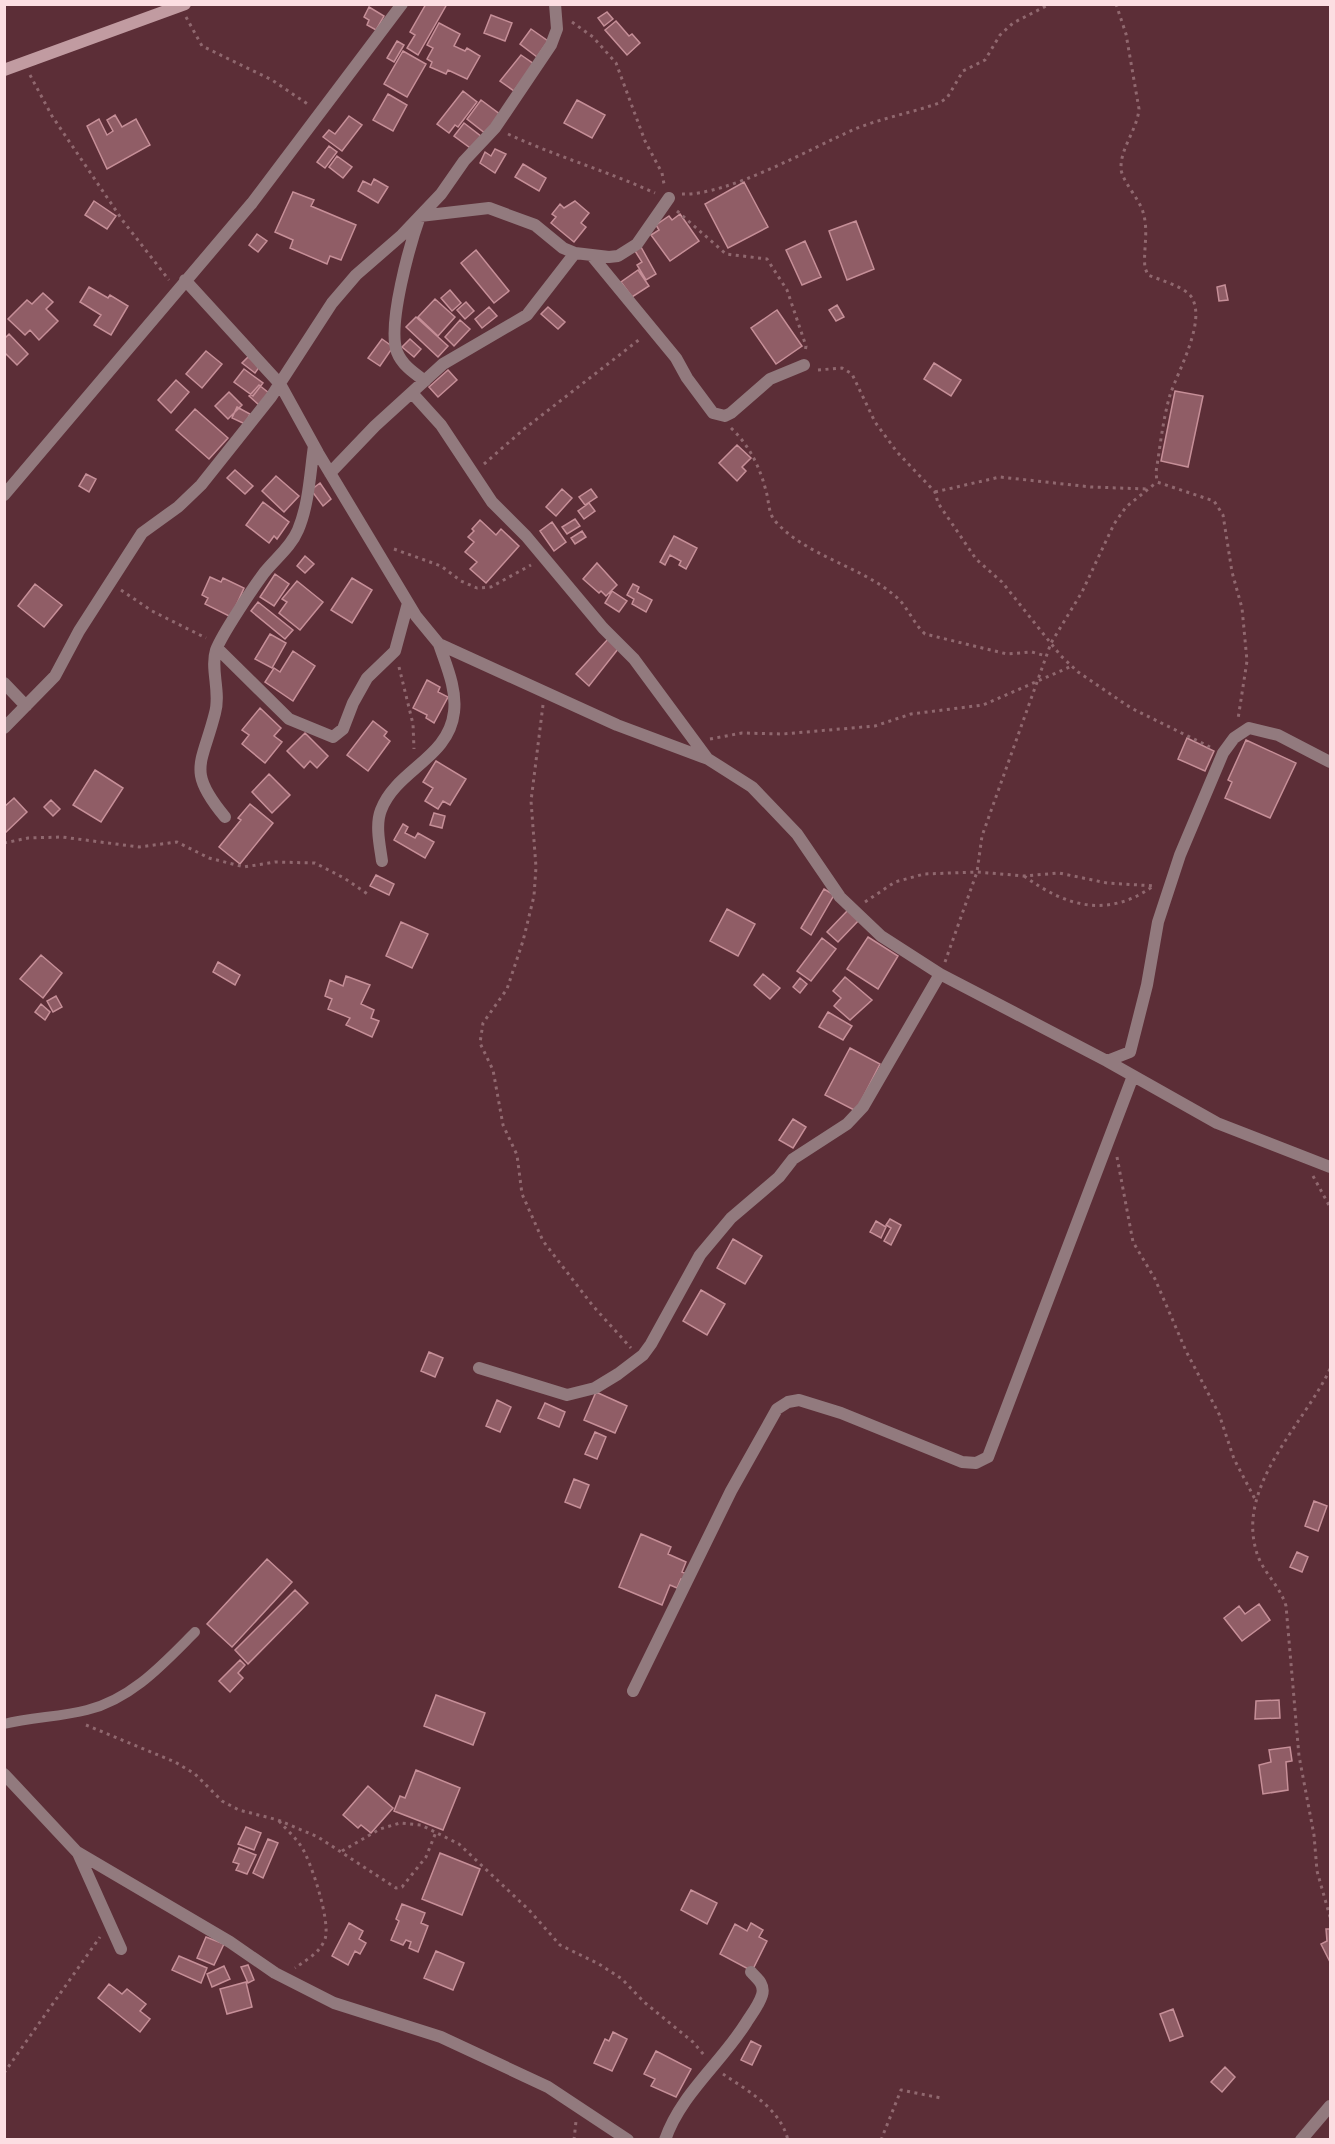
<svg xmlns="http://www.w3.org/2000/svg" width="1335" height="2144" font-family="Roboto,sans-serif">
<rect width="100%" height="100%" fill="#5c2e37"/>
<path fill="#905d66" stroke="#c68f98" stroke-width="1.5" d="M426 4H447L418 55 407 48 415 35 410 32Z
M369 7 384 16 376 30 367 25 369 20 364 17Z
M607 12 613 19 604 26 598 18Z
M491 15 512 23 505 41 484 33Z
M616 21 629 36 632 34 640 43 627 55 605 30Z
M439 23 460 34 454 46 465 51 467 48 480 56 467 79 448 70 446 74 430 67 432 62 427 59 433 48 427 45Z
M531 29 548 41 537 57 520 44Z
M397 41 404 45 394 62 387 58Z
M403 51 426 64 407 97 384 84Z
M521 55 534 64 514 91 500 81Z
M463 91 477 102 458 127 455 125 449 133 437 124Z
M388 94 407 105 393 131 373 120Z
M481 100 501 115 486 134 467 119Z
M577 100 605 115 592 138 564 123Z
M115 115 122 127 136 119 150 145 107 169 87 126 99 119 107 135 113 131 107 120Z
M349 116 362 125 342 151 323 137 329 130 335 134Z
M464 123 482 137 473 150 454 136Z
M329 146 337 152 325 168 317 162Z
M495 149 506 154 495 173 480 163 485 152 491 156Z
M337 156 352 167 343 178 329 167Z
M523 164 546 178 539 191 515 177Z
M374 179 388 187 378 203 358 191 363 181 371 185Z
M744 182 768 227 728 248 705 204Z
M293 192 314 200 311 206 356 225 341 260 330 256 327 264 290 248 293 240 275 232Z
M94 201 116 216 107 229 85 215Z
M575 201 589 213 581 223 586 227 574 242 551 223 556 217 552 214 560 204 564 208Z
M680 214 699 241 670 261 651 235 659 230 656 225 669 216 672 220Z
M856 221 874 269 847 280 829 231Z
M257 234 267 241 258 252 249 245Z
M805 241 821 277 802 285 786 250Z
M641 247 656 274 646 280 637 265 642 262 635 251Z
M476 250 509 291 494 303 461 263Z
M638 270 649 286 632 297 621 282Z
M1225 285 1228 300 1219 301 1217 287Z
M89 287 108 298 110 295 128 306 111 335 94 325 101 315 80 302Z
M450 290 461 303 452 311 441 298Z
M43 293 53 302 46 309 58 321 39 340 30 330 25 335 8 319 27 300 32 304Z
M435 299 455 317 438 336 418 317Z
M466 302 474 311 465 319 457 310Z
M837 305 844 317 836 321 829 310Z
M489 307 497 316 482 328 475 319Z
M548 307 565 322 558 329 541 314Z
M777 310 802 346 776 364 751 328Z
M416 317 448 346 438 357 406 327Z
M460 320 470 329 454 346 445 337Z
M9 334 28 354 17 365 4 352V339Z
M382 339 393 347 380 366 368 358Z
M410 339 421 349 414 357 402 347Z
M206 351 222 364 202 388 186 374Z
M248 357 260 366 255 373 242 363Z
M934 363 961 380 951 396 924 379Z
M244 369 263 383 253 396 234 382Z
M448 370 457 380 438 397 429 387Z
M176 380 189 392 171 413 158 400Z
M259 385 269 393 259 405 249 396Z
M1175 391 1203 396 1188 467 1161 461Z
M229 392 242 405 228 419 215 406Z
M237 407 250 414 245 424 232 418Z
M195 409 228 438 209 459 176 430Z
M737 445 751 458 742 467 746 471 737 481 719 463Z
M235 470 253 486 245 494 227 478Z
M86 474 96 479 89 492 79 486Z
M276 476 299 496 284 512 262 491Z
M320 483 331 499 323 506 311 490Z
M562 489 572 498 556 516 546 507Z
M591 489 597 497 585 505 579 497Z
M263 502 289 522 277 539 274 536 269 543 246 525Z
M589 503 595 511 584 519 578 511Z
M575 519 580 526 567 534 562 527Z
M480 520 496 535 501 529 519 546 486 583 470 569 477 562 465 552 474 542 468 537 474 531 472 529Z
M552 522 566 542 554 551 540 531Z
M582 531 586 537 575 544 571 538Z
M674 536 697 548 686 569 679 565 681 561 670 555 665 565 660 562Z
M305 556 314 564 305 573 297 566Z
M597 563 617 585 606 596 601 591 599 593 583 579Z
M275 574 289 584 274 606 260 597Z
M210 577 221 582 223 578 244 588 231 617 205 604 208 598 202 595Z
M352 578 372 590 352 623 331 610Z
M297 581 323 602 300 630 279 613 287 602 282 599Z
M35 584 62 605 44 627 18 606Z
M633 584 639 587 637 592 652 600 646 612 632 604 634 599 627 595Z
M612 591 627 601 619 612 605 603Z
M258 602 293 630 285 639 251 611Z
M270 634 286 643 272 668 255 659Z
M608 639 618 649 589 686 576 674Z
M293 651 315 666 293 701 265 682 274 668 280 672Z
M427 680 440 687 438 692 448 697 434 723 426 718 427 715 413 708Z
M260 708 281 728 274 736 282 742 265 763 242 744 249 735 242 730Z
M373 721 387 732 384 736 390 741 368 771 347 755Z
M305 733 328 756 317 768 310 761 304 768 287 751Z
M1187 738 1214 751 1205 771 1178 759Z
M1246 740 1296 763 1270 818 1225 798 1232 782 1228 780Z
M436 761 466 779 450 805 443 801 438 809 425 801 433 788 423 782Z
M95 770 123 788 101 822 73 805Z
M269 774 290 795 272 813 252 792Z
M14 798 27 812 4 834V807Z
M51 800 60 809 53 816 44 807Z
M250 804 273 823 240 864 219 847 241 820 238 818Z
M434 813 445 816 442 828 430 825Z
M403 824 408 827 405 833 415 838 418 833 434 842 425 858 394 840Z
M376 875 394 884 389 895 370 886Z
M824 889 834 895 811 935 801 928Z
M727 909 755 924 738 956 710 941Z
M848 910 859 920 838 942 827 932Z
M401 922 428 934 412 968 386 956Z
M868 937 898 956 878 989 847 969Z
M822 938 836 949 811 981 797 971Z
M41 955 62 973 43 998 20 979Z
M218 962 240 975 235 985 213 972Z
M763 974 780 988 770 999 754 985Z
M346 976 370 985 361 1004 374 1010 371 1018 379 1021 372 1037 346 1025 350 1018 328 1009 332 999 325 996 330 980 343 986Z
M845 977 872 1000 850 1020 834 1006 841 998 833 991Z
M800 978 807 984 800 993 793 987Z
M56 996 62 1007 53 1012 47 1001Z
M41 1004 50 1012 45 1020 35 1012Z
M828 1012 852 1026 843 1040 819 1027Z
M850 1048 880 1064 856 1111 825 1095Z
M793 1119 806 1127 793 1148 779 1140Z
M890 1219 901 1225 891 1245 884 1241 891 1228 886 1225Z
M876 1221 886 1227 881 1238 870 1232Z
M733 1239 762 1256 745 1284 717 1268Z
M701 1290 725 1304 707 1335 683 1321Z
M429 1352 443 1358 435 1377 421 1371Z
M596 1392 627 1406 615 1433 584 1420Z
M497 1400 511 1407 500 1432 486 1426Z
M545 1403 565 1412 559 1427 538 1418Z
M595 1432 606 1437 597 1459 585 1454Z
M574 1479 589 1485 580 1508 565 1502Z
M1314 1501 1327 1506 1318 1531 1305 1526Z
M641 1534 671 1547 668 1554 686 1562 682 1572 687 1574 684 1580 681 1579 677 1588 670 1585 662 1605 619 1587Z
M1297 1552 1308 1557 1302 1572 1290 1567Z
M267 1559 292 1582 232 1647 207 1624Z
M295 1590 308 1603 248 1664 235 1650Z
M1259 1604 1270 1620 1242 1641 1224 1618 1239 1606 1245 1614Z
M240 1660 245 1665 238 1673 243 1678 230 1692 219 1681Z
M436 1695 485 1713 473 1745 424 1726Z
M1279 1700 1280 1718 1255 1719 1256 1701Z
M1290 1747 1292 1761 1286 1762 1288 1790 1263 1794 1259 1765 1271 1762 1269 1750Z
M416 1770 460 1788 443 1830 394 1811 400 1796 405 1798Z
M368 1786 393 1808 371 1833 361 1825 358 1828 343 1815Z
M246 1827 261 1833 254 1850 238 1844Z
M268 1839 278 1843 263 1878 253 1873Z
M239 1848 256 1855 247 1874 236 1870 239 1864 233 1862Z
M440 1853 480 1869 462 1915 422 1899Z
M691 1890 717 1903 707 1924 681 1910Z
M402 1904 425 1913 421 1923 428 1926 418 1952 409 1948 411 1942 406 1940 403 1945 391 1940 399 1921 396 1919Z
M349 1923 363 1931 359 1939 366 1943 360 1954 355 1951 348 1965 332 1956Z
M751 1923 763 1930 759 1937 767 1941 752 1971 720 1954 735 1924 747 1931Z
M1326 1929H1330V1962L1321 1944 1327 1941Z
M206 1937 224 1944 214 1965 197 1958Z
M436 1951 464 1963 453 1990 424 1978Z
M179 1956 207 1968 201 1983 172 1970Z
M248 1965 254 1980 248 1983 241 1967Z
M224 1966 230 1979 212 1987 207 1974Z
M246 1982 252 2007 227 2014 220 1989Z
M109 1984 122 1994 127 1989 146 2004 140 2011 150 2019 140 2032 98 1998Z
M1173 2009 1183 2036 1170 2041 1160 2014Z
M613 2032 627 2039 612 2071 594 2063 605 2039 609 2041Z
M751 2041 761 2046 752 2065 741 2060Z
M656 2051 691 2069 676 2097 651 2086 655 2079 644 2074Z
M1225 2067 1235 2077 1222 2092 1211 2082Z"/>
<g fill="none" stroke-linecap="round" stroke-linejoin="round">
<path stroke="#90686f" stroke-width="3" stroke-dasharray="3 4.5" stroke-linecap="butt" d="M1116 4 1126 34 1139 109C1137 130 1121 147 1121 167 1120 179 1139 198 1143 212 1149 231 1143 250 1145 268L1148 275C1160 280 1186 287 1192 298 1206 322 1178 371 1170 395 1163 419 1160 447 1156 472L1157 482 1214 501 1223 515 1232 572 1242 608 1247 661 1238 719
M186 17 202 46 272 80 309 105
M572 22 593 37 616 63 645 141 662 173 664 184
M30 75 52 116 123 221 169 280
M508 134C555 156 607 171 655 193
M682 194C728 196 811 148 855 129 882 118 911 113 939 103L947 98 963 71 985 60 1000 35 1013 23 1050 4
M677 211 726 254 767 259 787 290 806 346 805 352
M818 370 842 368 852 374 875 422 897 452 935 492 938 503 976 559 1002 582 1061 656 1078 672 1131 708 1210 747
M731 428C749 445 760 467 766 491 769 500 768 513 775 521 806 556 858 565 894 595 908 606 912 622 925 634L1007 654 1032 652 1046 656
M484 464 524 429 640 339
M935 492 1000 477 1091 487 1147 489
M394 549 441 566 461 581 477 588 491 587 531 565
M121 590 152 611 206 638
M399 667 413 724 414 749
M543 705 531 801 536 867 534 896 523 941 507 989 483 1023 480 1043 493 1070 503 1125 517 1155 522 1194 543 1241 593 1306 631 1348
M710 739 742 733 783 734 875 726 911 714 983 705 1072 666
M4 843 28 838 62 837 139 847 177 842 209 858 244 867 275 862 315 863 344 878 369 895
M1024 876C1067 907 1107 918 1152 887
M865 902 895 882 924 874 977 872 1024 876 1059 873 1107 883 1155 886
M945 962 977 872 982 836 1051 643 1082 592 1114 524 1126 507 1157 482
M1117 1157 1133 1242 1155 1279 1186 1351 1219 1414 1234 1459 1256 1501
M1313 1176 1330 1207
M1330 1369C1305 1423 1237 1484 1256 1550 1261 1571 1280 1585 1286 1606L1299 1756 1314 1835 1317 1871 1330 1917
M86 1725 175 1762 195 1774 222 1801 239 1810 278 1820 318 1837 396 1888 402 1887 426 1857 436 1832
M279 1821C286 1829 295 1837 301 1846 311 1861 331 1922 325 1939 320 1953 306 1960 295 1968
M342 1851 380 1829 400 1823 421 1825 459 1844 529 1910 560 1945 599 1964 622 1979 644 2002 693 2042 704 2055
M4 2073 100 1937
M723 2074C748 2091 780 2108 788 2140
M574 2140 576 2121
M881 2140 901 2090 941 2098"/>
<path stroke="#927a7e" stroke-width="10" d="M4 1724C32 1717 60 1717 87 1710 132 1699 164 1663 195 1632"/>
<path stroke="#927a7e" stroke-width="12" d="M592 256 676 358 687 378 713 413 725 416 731 413 770 379 804 365
M185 280 280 384 318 453 416 616 439 644 617 725 708 759 752 787 797 834 840 897 881 936 940 974 1107 1061 1217 1123 1330 1167
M425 381C414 373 402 365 397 352 387 325 410 244 420 216L489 208 535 225 563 248 575 253 609 257 618 256 637 244 669 198
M412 393 441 425 492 502 526 536 603 628 634 659 707 758
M330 473 375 426 443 364 527 315 575 253
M4 495 252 203 402 4
M217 648 289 719 333 737 343 729 353 703 367 678 395 651 408 603
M4 683 26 706
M4 728 55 676 79 631 142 533 178 507 201 485 271 397 332 303 356 275 402 235 441 194 464 161 495 128 551 45 557 29 555 4
M225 817C186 770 202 765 215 713 221 692 210 669 216 650 222 634 253 588 264 573 275 559 291 547 298 530 309 504 310 473 314 446
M382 861C380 846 375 825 381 810 396 770 449 758 454 712 457 689 446 665 439 644
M1107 1061 1130 1052 1147 985 1158 922 1180 855 1223 753 1234 738 1249 728 1278 735 1330 762
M479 1368 567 1395 595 1388 618 1374 643 1355 651 1344 700 1255 731 1218 779 1177 793 1159 847 1124 863 1107 940 974
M633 1691 731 1491 777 1409 788 1402 799 1400 841 1413 962 1462 976 1463 988 1457 1133 1076
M4 1774 77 1852 230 1942 275 1973 334 2003 441 2037 548 2087 628 2140
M78 1853 121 1949
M665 2140C680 2095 721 2063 746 2023 751 2015 759 2005 762 1995 765 1985 758 1979 751 1972
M1301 2140 1330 2106"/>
<path stroke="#c19ba1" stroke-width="12" d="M4 70 185 4"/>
</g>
<rect width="1335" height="2144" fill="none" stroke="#fcdee2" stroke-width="12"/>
</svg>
